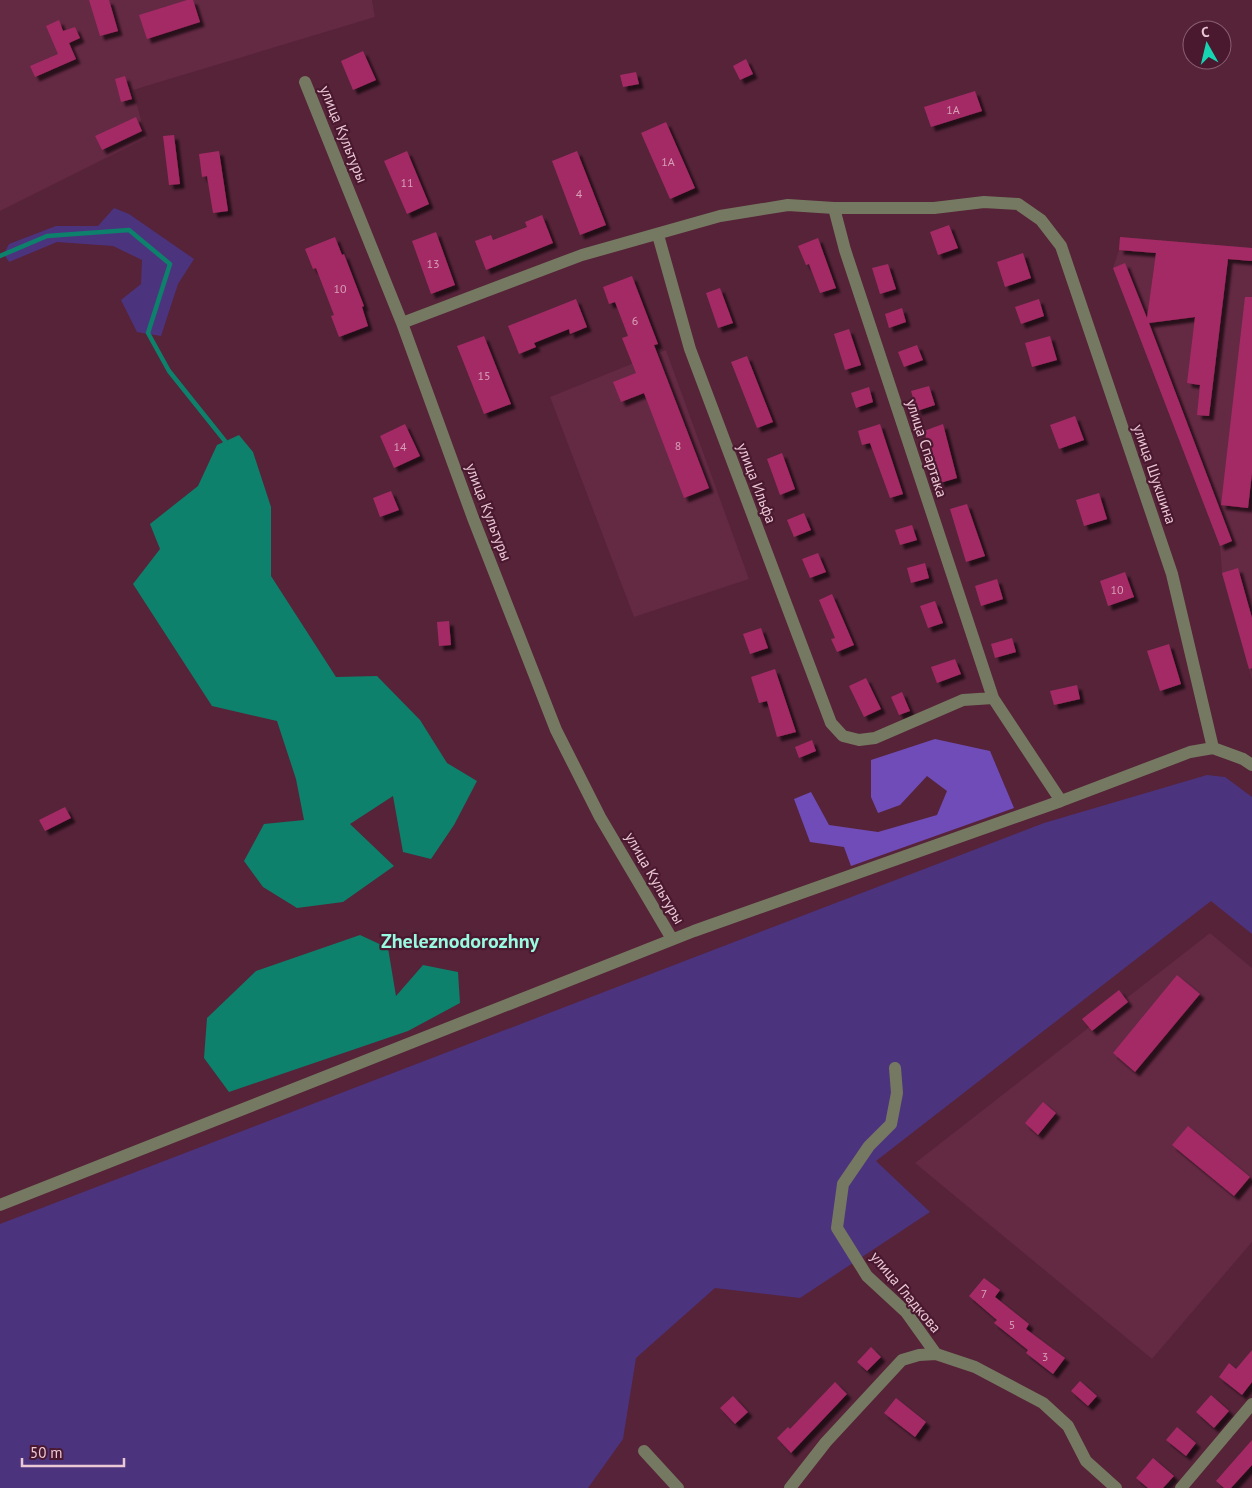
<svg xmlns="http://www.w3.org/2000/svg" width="1252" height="1488" font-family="'PT Sans',sans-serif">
<defs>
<filter id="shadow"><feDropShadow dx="4.5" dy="4.5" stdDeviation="1" flood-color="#0009"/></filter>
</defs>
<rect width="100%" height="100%" fill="#562339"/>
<path fill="#642943" d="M0 0H372L375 17 133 90 146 138 0 211Z
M1120 237 1252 248V680L1222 573 1220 546 1113 268 1119 250Z
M666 350 749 579 634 617 550 397Z
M1210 933 1252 968V1242L1152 1359 915 1163Z"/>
<path fill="#4c337e" d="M114 208 129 214 194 259 178 284 161 336 137 332 121 300 141 284 142 260 113 246 57 242 9 262 4 254 9 244 56 226H98Z
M1207 775 1225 777 1252 797V934L1211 901 876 1161 930 1212 800 1298 715 1288 636 1358 623 1439 588 1488H0V1224L1044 823Z"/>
<path fill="#704cb9" d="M935 739 990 751 1014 808 851 866 844 847 810 842 794 799 811 792 829 825 878 832 937 815 947 791 927 776 900 805 878 813 871 797V760Z"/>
<path fill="#0d816b" d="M239 435 253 452 271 507V576L336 677 377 676 420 720 447 763 477 781 454 825 431 859 403 852 393 796 350 824 394 866 343 902 297 908 263 887 244 861 264 824 304 820 296 779 277 721 212 706 133 584 160 549 150 524 198 486 217 445Z
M360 935 388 948 396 996 423 965 458 972 460 1003 408 1031 229 1092 204 1058 207 1018 256 971Z"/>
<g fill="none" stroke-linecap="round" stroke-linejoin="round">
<path stroke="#0d816b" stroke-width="4.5" d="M0 256 47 236 129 230 170 264 148 333 169 371 225 441V445"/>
</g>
<path fill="#a32a65" filter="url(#shadow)" d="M89 0H109L118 31 100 36Z
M187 0H193L200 22 147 39 139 15Z
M59 20 63 31 75 27 80 38 69 43 76 59 35 77 30 66 58 54 46 26Z
M363 51 376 80 353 90 341 61Z
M746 59 753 74 740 80 733 66Z
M636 72 639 84 623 87 620 75Z
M125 76 132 99 121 102 115 79Z
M975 91 982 111 931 127 924 107Z
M136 117 142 131 102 150 95 136Z
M666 122 695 188 670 199 641 133Z
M174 135 180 184 169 185 163 136Z
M219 151 228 211 213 213 207 176 202 177 199 154Z
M407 151 429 204 407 214 384 161Z
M577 151 606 225 580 235 552 161Z
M542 215 553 243 486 270 475 241 491 235 493 240 527 227 525 222Z
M949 225 958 248 938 255 930 232Z
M436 232 455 285 431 294 412 241Z
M335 237 342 255 344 254 364 306 362 307 368 326 339 337 331 316 334 315 316 268 313 269 305 249Z
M1120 237 1252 248V261L1228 259 1209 416 1197 415 1200 385 1187 383 1195 317 1149 323 1232 541 1220 546 1113 268 1125 263 1147 318 1156 253 1119 250Z
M818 238 836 288 820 293 809 264 806 265 798 246Z
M1023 253 1031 278 1005 287 997 262Z
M888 264 896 289 880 294 872 268Z
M632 276 658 344 654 345 709 488 684 498 644 393 621 402 613 382 636 373 622 338 628 336 615 302 609 304 603 287Z
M720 288 733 323 718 328 706 293Z
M1245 297H1252V473L1248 508 1221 505Z
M576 299 587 327 570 334 569 329 534 343 536 347 519 354 508 326Z
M1039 299 1044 316 1021 324 1015 307Z
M902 308 906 322 889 328 885 314Z
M849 329 861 365 845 370 834 334Z
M484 336 511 404 484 414 457 346Z
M1050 336 1057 360 1032 367 1025 343Z
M917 345 923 360 904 367 898 352Z
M747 356 773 422 757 428 731 362Z
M929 386 935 405 917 411 911 391Z
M869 387 873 402 856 408 851 393Z
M1075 416 1084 440 1059 449 1050 425Z
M405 424 420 456 394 468 380 436Z
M880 424 903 494 890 498 870 443 862 445 858 431Z
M943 424 957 478 940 483 924 431Z
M782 453 795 489 780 495 767 459Z
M391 491 399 510 380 517 373 498Z
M1099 493 1107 519 1084 526 1076 500Z
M967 504 985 556 966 562 950 509Z
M804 513 811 530 794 537 787 520Z
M912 525 917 540 900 545 895 530Z
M818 553 826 572 810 578 802 559Z
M925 563 929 578 911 583 907 568Z
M1238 568 1252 618V668L1249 669 1222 573Z
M1125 572 1134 597 1108 606 1100 581Z
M997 579 1003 599 981 606 975 586Z
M832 594 854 645 837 652 831 639 835 638 819 600Z
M935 601 943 623 928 628 920 606Z
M449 621 451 645 439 646 437 622Z
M761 628 768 648 750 654 743 634Z
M1012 638 1016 652 995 658 991 644Z
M1169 644 1181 684 1160 691 1147 651Z
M955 659 961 674 937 683 931 667Z
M775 669 796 732 777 737 767 701 759 703 751 677Z
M866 678 881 709 864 717 849 686Z
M1077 685 1080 699 1054 705 1050 691Z
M902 692 910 711 899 715 891 697Z
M812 740 816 751 799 758 795 747Z
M65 807 71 818 45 831 39 820Z
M1177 975 1200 994 1135 1072 1113 1053Z
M1119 990 1128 1002 1092 1031 1082 1019Z
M1043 1102 1056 1113 1038 1135 1025 1123Z
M1188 1126 1250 1177 1234 1196 1172 1145Z
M984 1278 1000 1290 995 1297 1029 1324 1026 1329 1065 1358 1053 1374 1026 1353 1028 1350 994 1323 997 1320 969 1296Z
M871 1347 881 1357 867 1371 857 1362Z
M1252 1350V1382L1242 1395 1219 1377 1229 1363 1236 1369Z
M1080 1381 1097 1396 1088 1406 1071 1391Z
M835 1382 847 1394 791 1453 777 1438 788 1427 790 1429Z
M1211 1395 1229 1411 1214 1428 1196 1412Z
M733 1396 748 1412 735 1424 720 1408Z
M896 1398 926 1422 915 1437 884 1413Z
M1177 1427 1196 1443 1186 1456 1166 1440Z
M1252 1440V1465L1231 1488H1224L1216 1481Z
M1153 1458 1174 1476 1163 1488H1148L1136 1478Z"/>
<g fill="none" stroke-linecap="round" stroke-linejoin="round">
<path stroke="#757961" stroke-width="12" d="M305 82 402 323 473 518 556 730 600 817 672 939
M834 208 845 250 993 698
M658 235 690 349 831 723 843 736 859 740 875 738 963 700 993 698 1061 801
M402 323 582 255 720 216 788 205 834 208H934L984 202 1018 204 1041 220 1061 246 1172 574 1213 748
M895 1068 897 1093 891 1124 869 1146 843 1184 837 1228 867 1276 906 1312 936 1354
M0 1205 694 931 1061 801 1190 752 1213 748 1243 759 1252 765
M644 1451 678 1488
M790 1488 826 1442 902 1360 919 1355 936 1354 975 1367 1043 1403 1068 1426 1086 1461 1116 1488
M1181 1488 1252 1404"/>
</g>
<g text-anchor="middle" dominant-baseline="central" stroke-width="4.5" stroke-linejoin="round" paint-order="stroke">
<g font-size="12" fill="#d8a0b8">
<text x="953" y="109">1А</text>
<text x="668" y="161">1А</text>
<text x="407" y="182">11</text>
<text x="579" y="193">4</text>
<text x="433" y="263">13</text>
<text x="340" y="288">10</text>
<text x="635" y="320">6</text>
<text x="484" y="375">15</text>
<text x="678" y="445">8</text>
<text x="400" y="446">14</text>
<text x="1117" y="589">10</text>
<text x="984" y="1293">7</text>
<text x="1012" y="1324">5</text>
<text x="1045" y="1356">3</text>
</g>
<g font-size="15" fill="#eac8d4" stroke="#4a182f">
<text transform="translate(344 134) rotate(68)">улица Культуры</text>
<text transform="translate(927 448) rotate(72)">улица Спартака</text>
<text transform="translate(1155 474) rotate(71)">улица Шукшина</text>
<text transform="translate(757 483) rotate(69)">улица Ильфа</text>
<text transform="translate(489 512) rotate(69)">улица Культуры</text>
<text transform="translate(655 878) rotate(60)">улица Культуры</text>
<text transform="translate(906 1292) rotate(50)">улица Гладкова</text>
</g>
<g font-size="20" font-weight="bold" fill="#98fae0" stroke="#4a182f">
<text x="460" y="941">Zheleznodorozhny</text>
</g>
</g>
<g transform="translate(1207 45) rotate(352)"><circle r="24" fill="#4a182f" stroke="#8a5e71"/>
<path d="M0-4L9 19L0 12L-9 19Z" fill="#17d5b2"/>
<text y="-8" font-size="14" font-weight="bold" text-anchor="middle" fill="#eac8d4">С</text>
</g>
<path d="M22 1458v8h102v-8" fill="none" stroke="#eac8d4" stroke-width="2.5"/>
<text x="30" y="1458" font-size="15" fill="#eac8d4" stroke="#4a182f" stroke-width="4" paint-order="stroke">50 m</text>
</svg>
